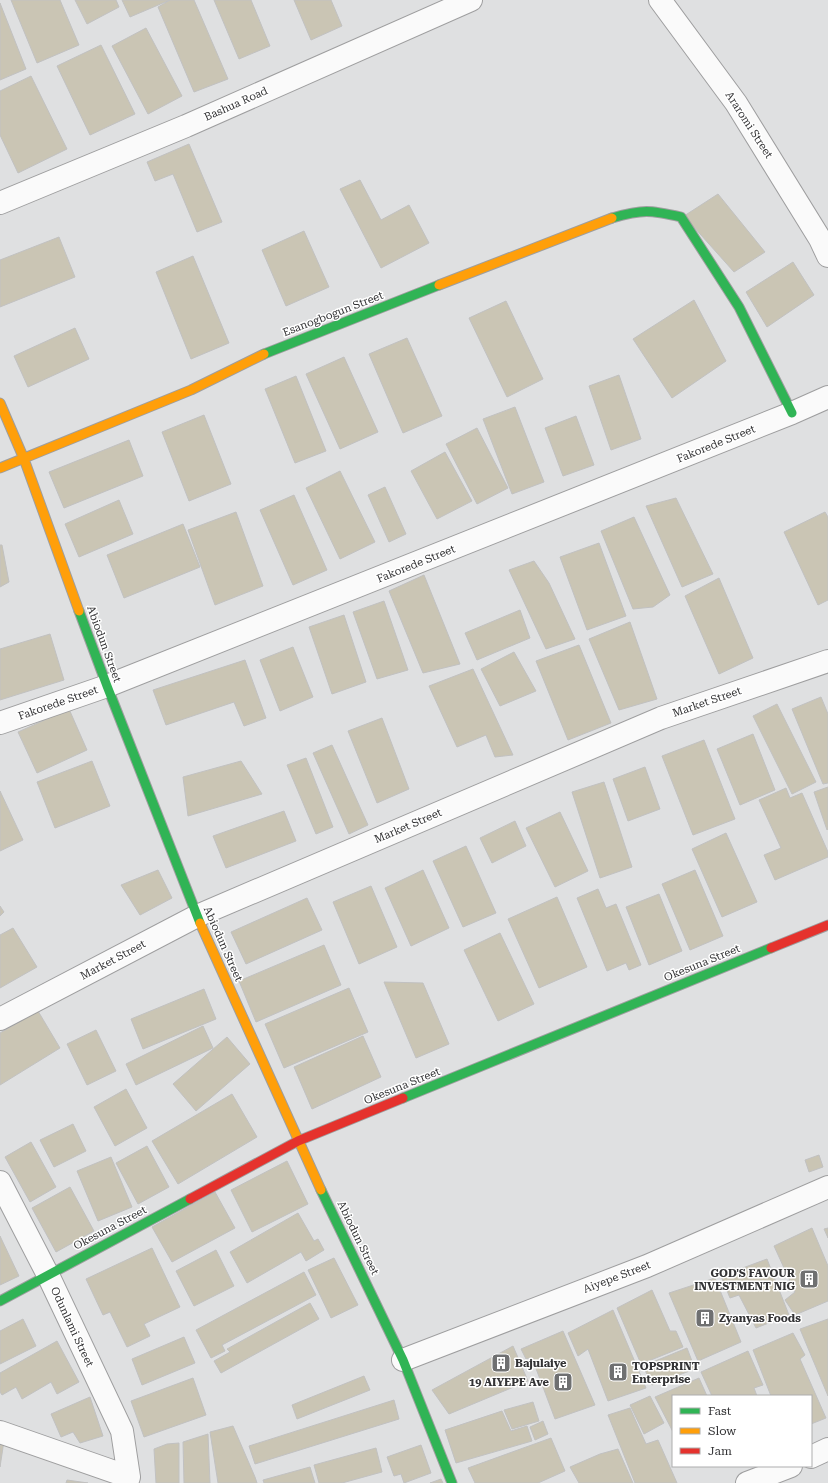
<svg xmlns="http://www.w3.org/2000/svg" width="828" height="1483" font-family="'Roboto Serif',serif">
<rect width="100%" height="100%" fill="#dfe0e1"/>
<path fill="#cac5b4" stroke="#c1c1c1" d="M11 0H60L79 45 37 63Z
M75 0H116L119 7 87 24Z
M122 0H170L130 17Z
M170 0H194L228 79 194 92 158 7Z
M214 0H251L270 46 239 59Z
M294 0H331L342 26 311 40Z
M0 3 26 69 0 80Z
M146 28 182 96 148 114 112 46Z
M101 45 135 114 90 135 57 66Z
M31 76 67 149 18 173 0 135V91Z
M189 144 222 222 197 232 173 174 155 181 147 162Z
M360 180 381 220 409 205 429 243 381 268 340 189Z
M718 194 765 252 734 272 684 216Z
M304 231 329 287 286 306 262 250Z
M59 237 75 277 0 307V260Z
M193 256 229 343 191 359 156 272Z
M793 262 814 295 767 327 746 292Z
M694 300 726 361 672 398 633 339Z
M506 301 543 379 507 397 469 318Z
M75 328 89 359 28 387 14 356Z
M407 338 442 416 403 433 369 354Z
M344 357 378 432 340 449 306 374Z
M619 375 641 439 611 450 589 386Z
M296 376 326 451 295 463 265 389Z
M515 407 544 482 512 494 483 419Z
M204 415 231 484 189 501 162 432Z
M576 416 594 465 563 476 545 428Z
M477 428 508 488 477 504 446 444Z
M129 440 143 476 64 508 49 472Z
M445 452 472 501 437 519 411 471Z
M340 471 375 542 340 559 306 488Z
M385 487 406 534 389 542 368 495Z
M294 495 327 570 293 585 260 510Z
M676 498 713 574 682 587 646 506Z
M119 500 133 534 79 557 65 524Z
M236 512 263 586 215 605 188 530Z
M825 512 828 517V600L818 605 784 532Z
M634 517 670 595 653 607 633 609 601 531Z
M183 524 200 567 124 598 107 555Z
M599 543 626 616 587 630 560 557Z
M0 545H2L9 582 0 587Z
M534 561 549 583 575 639 546 649 509 570Z
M424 575 460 664 423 673 389 591Z
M719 578 753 658 719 674 685 596Z
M384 601 408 670 377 679 353 612Z
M520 610 530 638 477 660 465 633Z
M344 615 366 682 332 694 309 627Z
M630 622 657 699 619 710 589 639Z
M50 634 64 680 0 700V649Z
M579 645 611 723 568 740 536 661Z
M293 647 313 697 280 711 260 660Z
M514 652 536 691 500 706 481 669Z
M245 660 266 718 244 726 234 702 166 725 153 690Z
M473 669 513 755 495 757 486 735 457 747 429 686Z
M821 697 828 714V783L823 784 792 709Z
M777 704 816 782 792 794 753 716Z
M69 709 87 750 37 773 18 732Z
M382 718 409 789 377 803 348 731Z
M753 734 775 790 740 805 717 749Z
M704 740 735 819 693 835 662 756Z
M332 745 368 825 349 834 313 753Z
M306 758 333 827 316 834 287 765Z
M92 761 110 806 55 828 37 782Z
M241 761 262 794 188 816 183 777Z
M645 767 660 809 628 821 613 779Z
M604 782 632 867 600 878 572 792Z
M828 787V829L827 830 814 792Z
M786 788 790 798 802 793 828 852V857L775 880 764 855 781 848 759 800Z
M0 791 23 840 0 851Z
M284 811 296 841 226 868 213 836Z
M560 812 588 871 555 887 526 828Z
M515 821 526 846 492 863 480 838Z
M726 833 757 902 722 917 692 849Z
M466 846 496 913 463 927 433 861Z
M158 870 172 898 140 915 121 885Z
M423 870 449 928 411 946 385 888Z
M695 870 723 936 690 950 662 884Z
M371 886 397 947 359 964 333 902Z
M598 889 606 908 616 904 641 965 629 970 626 963 607 971 577 898Z
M659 894 682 951 649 965 626 907Z
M557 897 587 967 539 988 508 919Z
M307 898 322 930 246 964 231 932Z
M0 906 4 912 0 916Z
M13 928 37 967 0 988V935Z
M500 933 534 1004 498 1021 464 950Z
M324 945 341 985 256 1022 239 981Z
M384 982 423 983 449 1044 416 1058Z
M349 988 368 1032 284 1068 265 1024Z
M204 989 216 1019 143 1049 131 1019Z
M38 1011 60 1048 0 1085V1033Z
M203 1026 213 1048 136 1085 126 1064Z
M96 1030 116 1071 87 1085 67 1044Z
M363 1036 381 1077 312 1109 294 1067Z
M227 1037 250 1064 196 1111 173 1084Z
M126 1089 147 1128 115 1146 94 1107Z
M232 1094 257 1137 178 1184 152 1141Z
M73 1124 86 1151 54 1167 40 1140Z
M31 1142 56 1187 30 1202 5 1157Z
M147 1146 169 1187 138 1204 116 1163Z
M819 1155 823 1167 809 1172 805 1160Z
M111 1157 132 1207 98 1221 77 1171Z
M287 1161 308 1204 252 1232 231 1190Z
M70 1187 94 1231 56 1252 32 1208Z
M215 1192 235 1228 172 1262 152 1227Z
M298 1213 314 1241 318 1239 324 1250 306 1261 301 1252 247 1283 230 1252Z
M812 1228 828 1266V1301L795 1315 785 1300 795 1292 774 1246Z
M828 1228V1238L824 1229Z
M0 1236 19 1276 0 1285Z
M152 1248 180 1307 144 1324 150 1336 127 1347 110 1312 103 1315 86 1279Z
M216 1250 234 1286 194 1306 176 1271Z
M334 1258 358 1305 331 1318 308 1270Z
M767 1259 789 1315 756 1328 739 1295 730 1298 721 1276Z
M304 1272 316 1295 222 1345 225 1351 211 1358 196 1330Z
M715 1278 741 1342 698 1361 669 1293Z
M652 1290 670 1331H676L683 1347 641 1364 617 1308Z
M310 1303 319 1319 221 1373 214 1361 230 1352 227 1349Z
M613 1310 646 1388 608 1401 588 1349 578 1356 568 1333Z
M23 1319 36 1346 0 1364V1331Z
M828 1319V1396L800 1329Z
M563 1331 595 1405 555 1419 532 1358 526 1359 521 1349Z
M793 1333 805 1355 800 1359 826 1418 811 1424V1396H771L753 1350Z
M184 1337 195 1363 142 1385 132 1359Z
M57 1341 79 1382 57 1394 51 1382 22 1399 16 1387 2 1395 0 1392V1373Z
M513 1346 528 1381 449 1414 432 1390Z
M687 1348 695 1369 652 1385 643 1366Z
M748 1351 763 1385 754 1388 757 1396H712L701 1372Z
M364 1376 370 1390 297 1419 292 1405Z
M193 1378 206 1415 144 1437 131 1401Z
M699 1378 707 1396H673V1432L655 1397Z
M650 1396 664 1423 644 1434 630 1405Z
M90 1397 103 1436 80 1443 73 1432 61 1437 51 1414Z
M394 1400 399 1419 255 1464 249 1446Z
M533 1402 539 1421 512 1429 504 1410Z
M630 1408 646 1444 658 1440 677 1483H635L608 1415Z
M502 1411 511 1431 527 1426 532 1441 456 1463 445 1430Z
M543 1421 548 1434 535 1440 530 1427Z
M233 1426 255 1477 257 1483H218L210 1432Z
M208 1434 210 1483H184L183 1442Z
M551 1438 565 1471 538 1483H475L468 1468Z
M0 1440 4 1441 0 1467Z
M179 1443V1483H156L154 1449 167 1444Z
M421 1445 431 1473 404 1483 401 1474 394 1476 387 1457Z
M376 1448 382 1472 342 1483H319L314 1465Z
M618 1449 633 1483H579L570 1467 600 1454Z
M310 1467 315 1483H264L263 1480Z
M441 1479 443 1483H430Z
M67 1480 88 1483H66Z"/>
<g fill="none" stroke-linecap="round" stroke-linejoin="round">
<g stroke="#9e9e9f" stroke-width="24">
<path id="street" d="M660 0 736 103 820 239 828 256
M0 203 186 126 471 0
M0 723 107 686 792 413 828 397
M0 1019 197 916 661 718 828 661
M0 1182 48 1275 122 1431 129 1477 127 1483
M403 1360 647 1266 828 1187
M0 1432 129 1477
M811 1457 828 1449
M747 1483 791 1466"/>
</g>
<g stroke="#9e9e9f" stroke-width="11">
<path id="fast" d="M612 218C643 209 650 210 681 217L739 307 792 413
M264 354 439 285
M79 611 107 686 200 923
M403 1098 771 948
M321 1190 403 1360 452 1483
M0 1301 190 1199"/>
</g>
<g stroke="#9e9e9f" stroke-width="11">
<path id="slow" d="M439 285 612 218
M0 403 24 459 79 611
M0 468 191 390 264 354
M200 923 321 1190"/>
</g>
<g stroke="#9e9e9f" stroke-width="11">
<path id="jam" d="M771 948 828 925
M190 1199 298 1141 403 1098"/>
</g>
<use href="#street" stroke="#fafafa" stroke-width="22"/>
<use href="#fast" stroke="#30b455" stroke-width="9"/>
<use href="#slow" stroke="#ff9f0a" stroke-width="9"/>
<use href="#jam" stroke="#e5322d" stroke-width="9"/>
</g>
<defs>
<g id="building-square" transform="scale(1)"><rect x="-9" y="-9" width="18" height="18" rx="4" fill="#6f7071" stroke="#fff"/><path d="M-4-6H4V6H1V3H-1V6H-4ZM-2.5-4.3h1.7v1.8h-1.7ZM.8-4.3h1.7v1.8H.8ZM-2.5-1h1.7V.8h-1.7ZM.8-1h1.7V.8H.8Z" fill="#fff"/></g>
</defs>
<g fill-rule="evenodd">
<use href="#building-square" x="809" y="1279"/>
<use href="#building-square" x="705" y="1318"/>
<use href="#building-square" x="501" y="1363"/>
<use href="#building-square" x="618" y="1372"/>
<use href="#building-square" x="563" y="1382"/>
</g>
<g text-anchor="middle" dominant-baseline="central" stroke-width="3" stroke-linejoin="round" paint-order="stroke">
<g font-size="11" fill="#333335" stroke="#fff">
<text transform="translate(236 104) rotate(-24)">Bashua Road</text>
<text transform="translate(749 125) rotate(57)">Araromi Street</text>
<text transform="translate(333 314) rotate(-21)">Esanogbogun Street</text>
<text transform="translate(716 444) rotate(-22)">Fakorede Street</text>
<text transform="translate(416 564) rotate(-22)">Fakorede Street</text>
<text transform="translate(104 644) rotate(70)">Abiodun Street</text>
<text transform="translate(707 702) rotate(-19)">Market Street</text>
<text transform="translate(58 703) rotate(-19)">Fakorede Street</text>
<text transform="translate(408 826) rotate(-23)">Market Street</text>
<text transform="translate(223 944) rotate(66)">Abiodun Street</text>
<text transform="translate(113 960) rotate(-28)">Market Street</text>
<text transform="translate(702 963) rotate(-22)">Okesuna Street</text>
<text transform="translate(402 1086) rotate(-22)">Okesuna Street</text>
<text transform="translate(110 1228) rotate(-28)">Okesuna Street</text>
<text transform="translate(358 1238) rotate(64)">Abiodun Street</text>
<text transform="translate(617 1277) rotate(-21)">Aiyepe Street</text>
<text transform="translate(72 1327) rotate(65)">Odunlami Street</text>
</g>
<g font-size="11" font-weight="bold" fill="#333335" stroke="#fff" text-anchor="start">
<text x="795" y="1273" text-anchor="end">GOD'S FAVOUR<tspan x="795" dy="13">INVESTMENT NIG</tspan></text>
<text x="719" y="1318">Zyanyas Foods</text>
<text x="515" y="1363">Bajulaiye</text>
<text x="632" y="1366">TOPSPRINT<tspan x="632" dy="13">Enterprise</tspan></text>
<text x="549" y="1382" text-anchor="end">19 AIYEPE Ave</text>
</g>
</g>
<rect x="672" y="1395" width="140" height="72" fill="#ffffff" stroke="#adadae"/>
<rect x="680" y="1408" width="20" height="6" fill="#30b455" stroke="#adadae"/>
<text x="708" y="1415" font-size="12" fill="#333335">Fast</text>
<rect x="680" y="1428" width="20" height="6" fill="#ff9f0a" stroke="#adadae"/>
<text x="708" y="1435" font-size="12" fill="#333335">Slow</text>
<rect x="680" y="1448" width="20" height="6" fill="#e5322d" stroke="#adadae"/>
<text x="708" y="1455" font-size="12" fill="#333335">Jam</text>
</svg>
